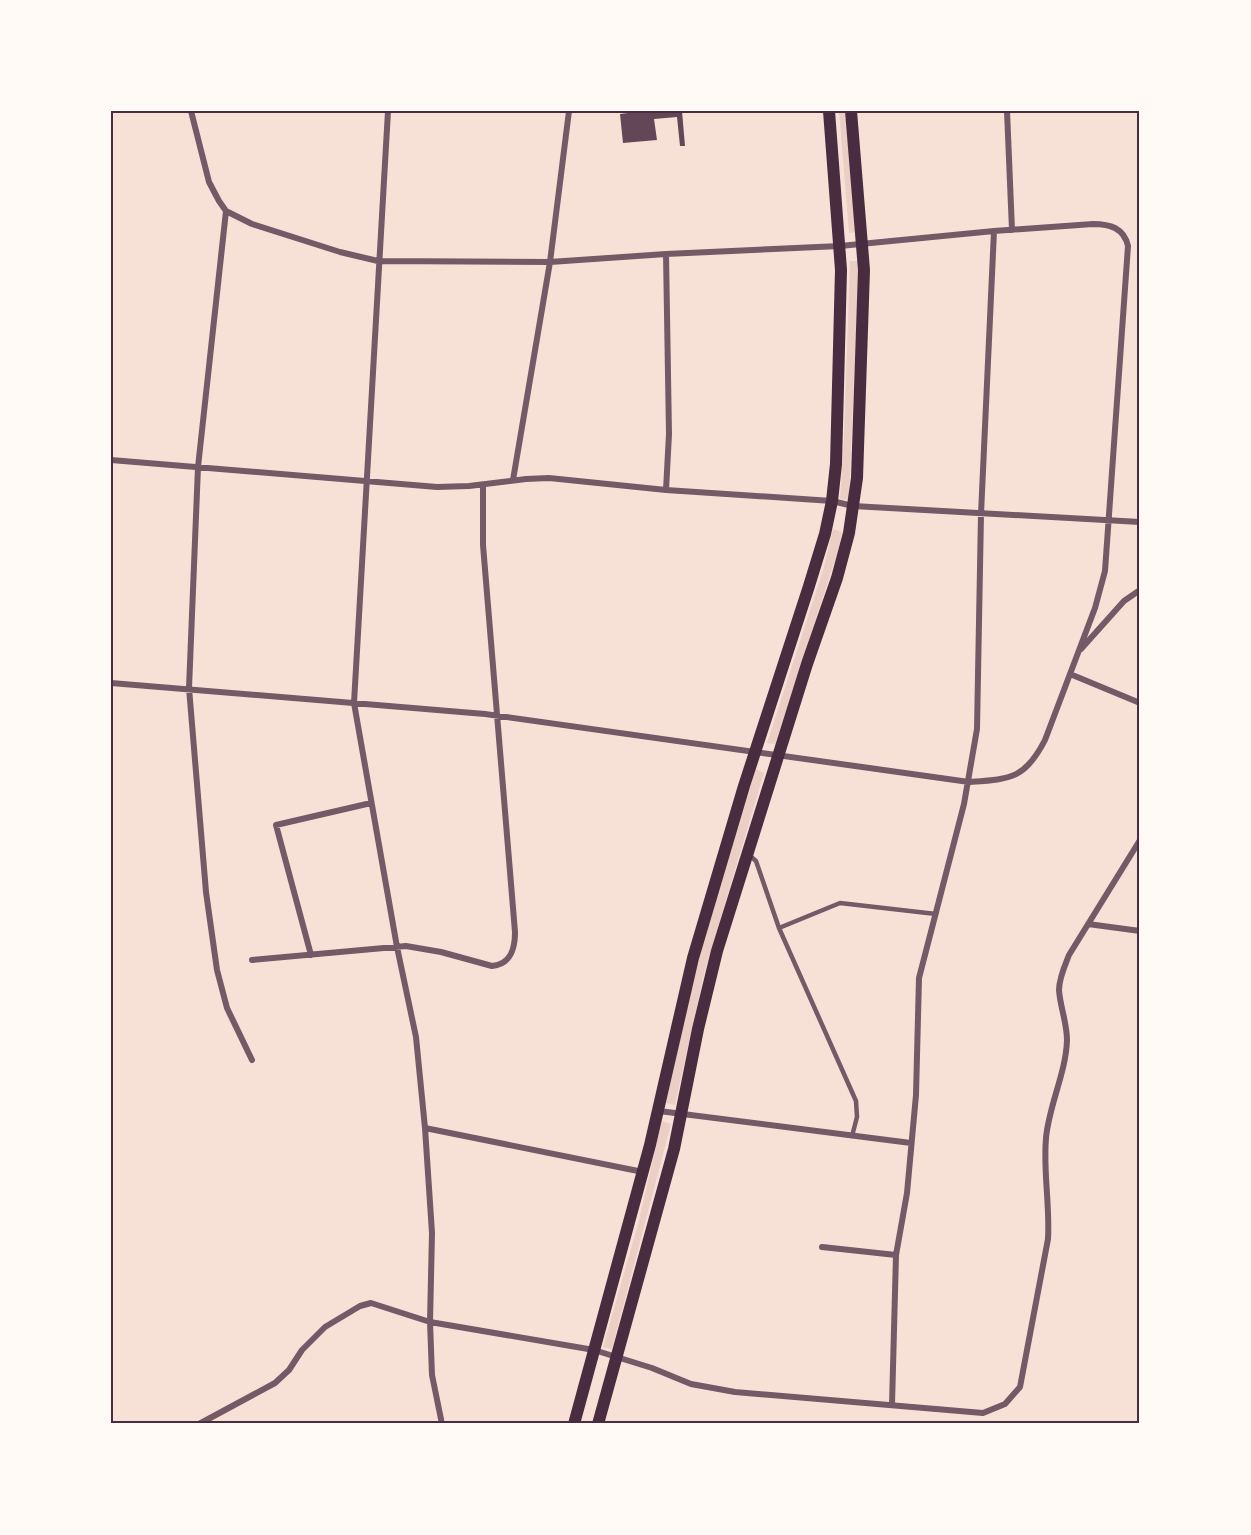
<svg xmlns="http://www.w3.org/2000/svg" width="1251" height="1535" font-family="'DejaVu Sans',sans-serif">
<rect width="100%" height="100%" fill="#f7e1d7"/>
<path fill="#ebcfc5" d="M839 111H845L856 232 849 233Z
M850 261H859L849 500 840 499 844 437Z
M833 529 842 532 838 551 775 744 767 743 824 567Z
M756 769 764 773 704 974 675 1105 666 1103 700 951Z
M662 1121 671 1124 612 1349 603 1347 638 1224Z"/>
<path fill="#644757" d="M643 111H682L685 146H680L677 117 654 119 657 140 623 143 620 114Z"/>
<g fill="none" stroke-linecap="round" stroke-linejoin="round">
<path stroke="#755966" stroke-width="4.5" d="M749 855 756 861 779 928 856 1101 857 1117 852 1136
M779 928 840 903 936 914"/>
<path stroke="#755966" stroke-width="6" d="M388 111 354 703 397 947 416 1037 425 1128 432 1233 430 1322 432 1375 442 1424
M1007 111 1012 230
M226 211 198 467 189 688 206 892 217 970 227 1008 252 1060
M111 460 437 487 469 486 526 479 549 478 666 490 832 501 853 506 1140 522
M513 480 550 262 569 111
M666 490 669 434 666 254
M1081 649 1124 601 1140 590
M1070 674 1140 703
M111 683 485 714 969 782C1011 779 1025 779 1045 740L1095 608 1105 571 1128 246C1124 228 1110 224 1093 224L994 231 840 246 666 254 550 262 378 261 340 252 252 224 226 211 219 201 209 182 191 111
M1088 924 1140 931
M311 955 276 825 371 803
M252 960 406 946 441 952 492 966C511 964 515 949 515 932L483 545V485
M659 1111 911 1143
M425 1128 643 1172
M822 1247 896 1255
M892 1405 896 1255 907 1193 916 1095 919 978 964 804 977 729 981 514 994 231
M199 1424 275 1383 289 1370 302 1350 325 1327 360 1306 371 1303 430 1322 594 1350 652 1368 691 1384 735 1392 983 1413 1005 1404 1020 1387 1048 1239C1050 1205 1043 1171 1046 1138 1049 1105 1066 1073 1067 1040 1067 1023 1060 1006 1059 990 1059 978 1065 965 1069 955L1140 840"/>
<path stroke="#4a2c40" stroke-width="12" d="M574 1424 650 1145 693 958 744 786 809 586 825 534 832 501 836 464 841 270 829 111
M598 1424 674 1149 698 1029 717 951 807 664 837 578 849 533 857 478 864 270 851 111"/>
</g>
<rect width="1251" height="1535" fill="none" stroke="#fffaf5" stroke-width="225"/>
<rect x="112" y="112" width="1026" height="1310" fill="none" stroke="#4a2c40" stroke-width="2"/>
</svg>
